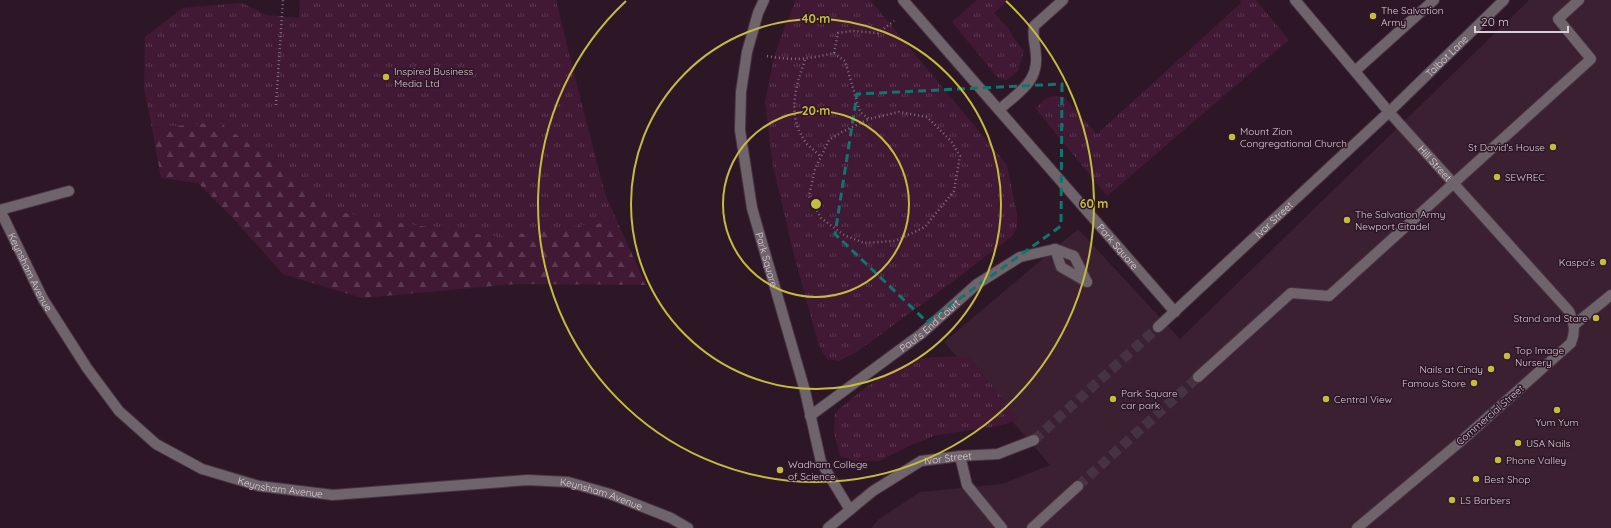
<svg xmlns="http://www.w3.org/2000/svg" width="1611" height="528" font-family="Quicksand,sans-serif">
<defs>
<pattern id="grass-tufts" width="24" height="20" patternUnits="userSpaceOnUse"><rect width="24" height="20" fill="#411935"/><path d="M3 7l-1-3M5 7V3M7 7l1-3M15 17l-1-3M17 17v-4M19 17l1-3" fill="none" stroke="#5c3952"/></pattern>
<pattern id="forest-firs" width="22" height="20" patternUnits="userSpaceOnUse"><rect width="22" height="20" fill="#411935"/><path d="M5 1l3.5 6h-7zM16 11l3.5 6h-7z" fill="#5c3952"/></pattern>
</defs>
<rect width="100%" height="100%" fill="#2d1726"/>
<path fill="#3a2031" d="M1529 0H1611V528H871L879 519 920 492 1002 484 1050 465 944 342 1078 229 1180 339Z"/>
<path fill="url(#grass-tufts)" d="M300 0H556L568 50 605 194 617 221 498 237 394 222 335 211 294 175 218 122 152 128 144 88 145 37 183 8 242 3 267 15 299 18Z
M796 0H870L1007 165 1017 214V228L1012 236 960 276 858 351 839 361 827 359 819 346 794 255 773 166 765 102 774 57 785 26Z
M977 0H1008L994 13 1009 29 1012 36 1024 51 1018 71 1006 80 998 78 952 22Z
M1240 0H1256L1289 40 1107 196 1036 109C1045 97 1049 95 1064 97L1097 134 1241 3Z
M970 357 1019 419 999 426 937 435 911 445 879 461H854L840 456 834 433 835 413C858 392 895 362 927 358 941 356 956 357 970 357Z"/>
<path fill="url(#forest-firs)" d="M218 122 294 175 335 211 394 222 498 237 617 221 646 285 516 284 362 298 283 274 232 217 198 183 161 178 152 128Z"/>
<g fill="none" stroke-linecap="round" stroke-linejoin="round">
<path stroke="#473240" stroke-width="10" stroke-dasharray="10 5" stroke-linecap="butt" d="M1034 440 1158 327
M1078 486 1198 377"/>
<g stroke="#493442" stroke-width="12">
<g id="minor">
<path id="s1" d="M764 0 758 13 747 52 741 92 740 130 752 208 805 391 821 462 850 510"/>
<path id="s2" d="M903 0 1175 312"/>
<path id="s3" d="M1295 0 1389 112 1569 311C1574 323 1576 331 1571 343L1460 442 1357 528"/>
<path d="M1355 71 1434 0"/>
<path d="M999 110C1016 94 1038 83 1036 57 1036 46 1032 38 1034 26L1063 0"/>
<path id="s4" d="M0 210 43 299 87 368 119 411 156 444 202 469 259 486 333 495 528 480 568 482 610 494 671 518 688 528"/>
<path d="M0 210 69 191"/>
<path d="M1055 249 1061 267 1087 282"/>
<path d="M1574 325 1611 295"/>
<path id="s5" d="M1158 327 1389 112 1504 0"/>
<path d="M1198 377 1291 293 1329 296 1591 59 1558 19 1579 0"/>
<path id="s6" d="M810 416 921 334 977 284 1020 257 1055 249 1074 256 1087 282"/>
<path d="M960 456 967 485 1002 528"/>
<path id="s7" d="M828 528 873 491 921 461 960 456 998 454 1034 440"/>
<path d="M1032 528 1078 486"/>
</g>
</g>
<path stroke="#816e7a" stroke-width="2.5" stroke-dasharray="1 3" stroke-linecap="butt" d="M834 53 838 33 852 31 878 33 894 21
M767 56C794 61 808 59 834 53L845 61 860 112 869 119 899 112 927 117 951 141 960 156 954 191 925 227 895 241 864 243 844 235 821 218 809 196 815 169 829 140 842 132 869 119
M805 60C795 89 786 116 807 144 811 148 816 152 821 157
M276 105 283 0"/>
<use href="#minor" stroke="#70646c" stroke-width="10"/>
</g>
<path fill="none" stroke="#0f766e" stroke-width="3" stroke-dasharray="8 5" stroke-linejoin="round" d="M1062 84 1061 226 927 322 835 234 857 94Z"/>
<g fill="none" stroke="#c5bc3d" stroke-width="2">
<circle cx="816" cy="204" r="93"/>
<circle cx="816" cy="204" r="185"/>
<path d="M1006 1A278 278 0 1 1 626 1"/>
</g>
<g fill="#c5bc3d" stroke="#2d1726" stroke-width="1.5">
<circle cx="1373" cy="16" r="4"/>
<circle cx="386" cy="77" r="4"/>
<circle cx="1232" cy="137" r="4"/>
<circle cx="1553" cy="147" r="4"/>
<circle cx="1497" cy="177" r="4"/>
<circle cx="1347" cy="220" r="4"/>
<circle cx="1603" cy="262" r="4"/>
<circle cx="1596" cy="318" r="4"/>
<circle cx="1507" cy="356" r="4"/>
<circle cx="1491" cy="369" r="4"/>
<circle cx="1474" cy="383" r="4"/>
<circle cx="1113" cy="399" r="4"/>
<circle cx="1326" cy="399" r="4"/>
<circle cx="1557" cy="410" r="4"/>
<circle cx="1518" cy="443" r="4"/>
<circle cx="1498" cy="460" r="4"/>
<circle cx="780" cy="470" r="4"/>
<circle cx="1476" cy="479" r="4"/>
<circle cx="1452" cy="500" r="4"/>
</g>
<g text-anchor="middle" dominant-baseline="central" stroke-width="3" stroke-linejoin="round" paint-order="stroke">
<g font-size="10" fill="#dccdd6" stroke="#2d1726" text-anchor="start">
<text x="1381" y="10">The Salvation<tspan x="1381" dy="12">Army</tspan></text>
<text x="394" y="71">Inspired Business<tspan x="394" dy="12">Media Ltd</tspan></text>
<text x="1240" y="131">Mount Zion<tspan x="1240" dy="12">Congregational Church</tspan></text>
<text x="1545" y="147" text-anchor="end">St David's House</text>
<text x="1505" y="177">SEWREC</text>
<text x="1355" y="214">The Salvation Army<tspan x="1355" dy="12">Newport Citadel</tspan></text>
<text x="1595" y="262" text-anchor="end">Kaspa's</text>
<text x="1588" y="318" text-anchor="end">Stand and Stare</text>
<text x="1515" y="350">Top Image<tspan x="1515" dy="12">Nursery</tspan></text>
<text x="1483" y="369" text-anchor="end">Nails at Cindy</text>
<text x="1466" y="383" text-anchor="end">Famous Store</text>
<text x="1121" y="393">Park Square<tspan x="1121" dy="12">car park</tspan></text>
<text x="1334" y="399">Central View</text>
<text x="1557" y="422" text-anchor="middle">Yum Yum</text>
<text x="1526" y="443">USA Nails</text>
<text x="1506" y="460">Phone Valley</text>
<text x="788" y="464">Wadham College<tspan x="788" dy="12">of Science</tspan></text>
<text x="1484" y="479">Best Shop</text>
<text x="1460" y="500">LS Barbers</text>
</g>
<g font-size="10" fill="#dccdd6" stroke="#2d1726">
<text stroke="none"><textPath href="#s5" startOffset="396">Talbot Lane</textPath></text>
<text stroke="none"><textPath href="#s3" startOffset="215">Hill Street</textPath></text>
<text stroke="none"><textPath href="#s5" startOffset="158">Ivor Street</textPath></text>
<text stroke="none"><textPath href="#s2" startOffset="327">Park Square</textPath></text>
<text stroke="none"><textPath href="#s1" startOffset="266">Park Square</textPath></text>
<text stroke="none"><textPath href="#s4" startOffset="69">Keynsham Avenue</textPath></text>
<text stroke="none"><textPath href="#s6" startOffset="150">Paul's End Court</textPath></text>
<text transform="translate(1490 415) rotate(-41)">Commercial Street</text>
<text stroke="none"><textPath href="#s7" startOffset="142">Ivor Street</textPath></text>
<text stroke="none"><textPath href="#s4" startOffset="417">Keynsham Avenue</textPath></text>
<text stroke="none"><textPath href="#s4" startOffset="741">Keynsham Avenue</textPath></text>
</g>
</g>
<circle cx="816" cy="204" r="6" fill="#c5bc3d" stroke="#2d1726" stroke-width="2"/>
<g font-size="12" text-anchor="middle" font-weight="bold" fill="#c5bc3d" stroke="#2d1726" stroke-width="3" stroke-linejoin="round" paint-order="stroke">
<text x="816" y="23">40 m</text>
<text x="816" y="115">20 m</text>
<text x="1094" y="208">60 m</text>
</g>
<path d="M1475 26v6h93v-6" fill="none" stroke="#dccdd6" stroke-width="2"/>
<text x="1481" y="26" font-size="12" fill="#dccdd6" stroke="#2d1726" stroke-width="3" paint-order="stroke">20 m</text>
</svg>
